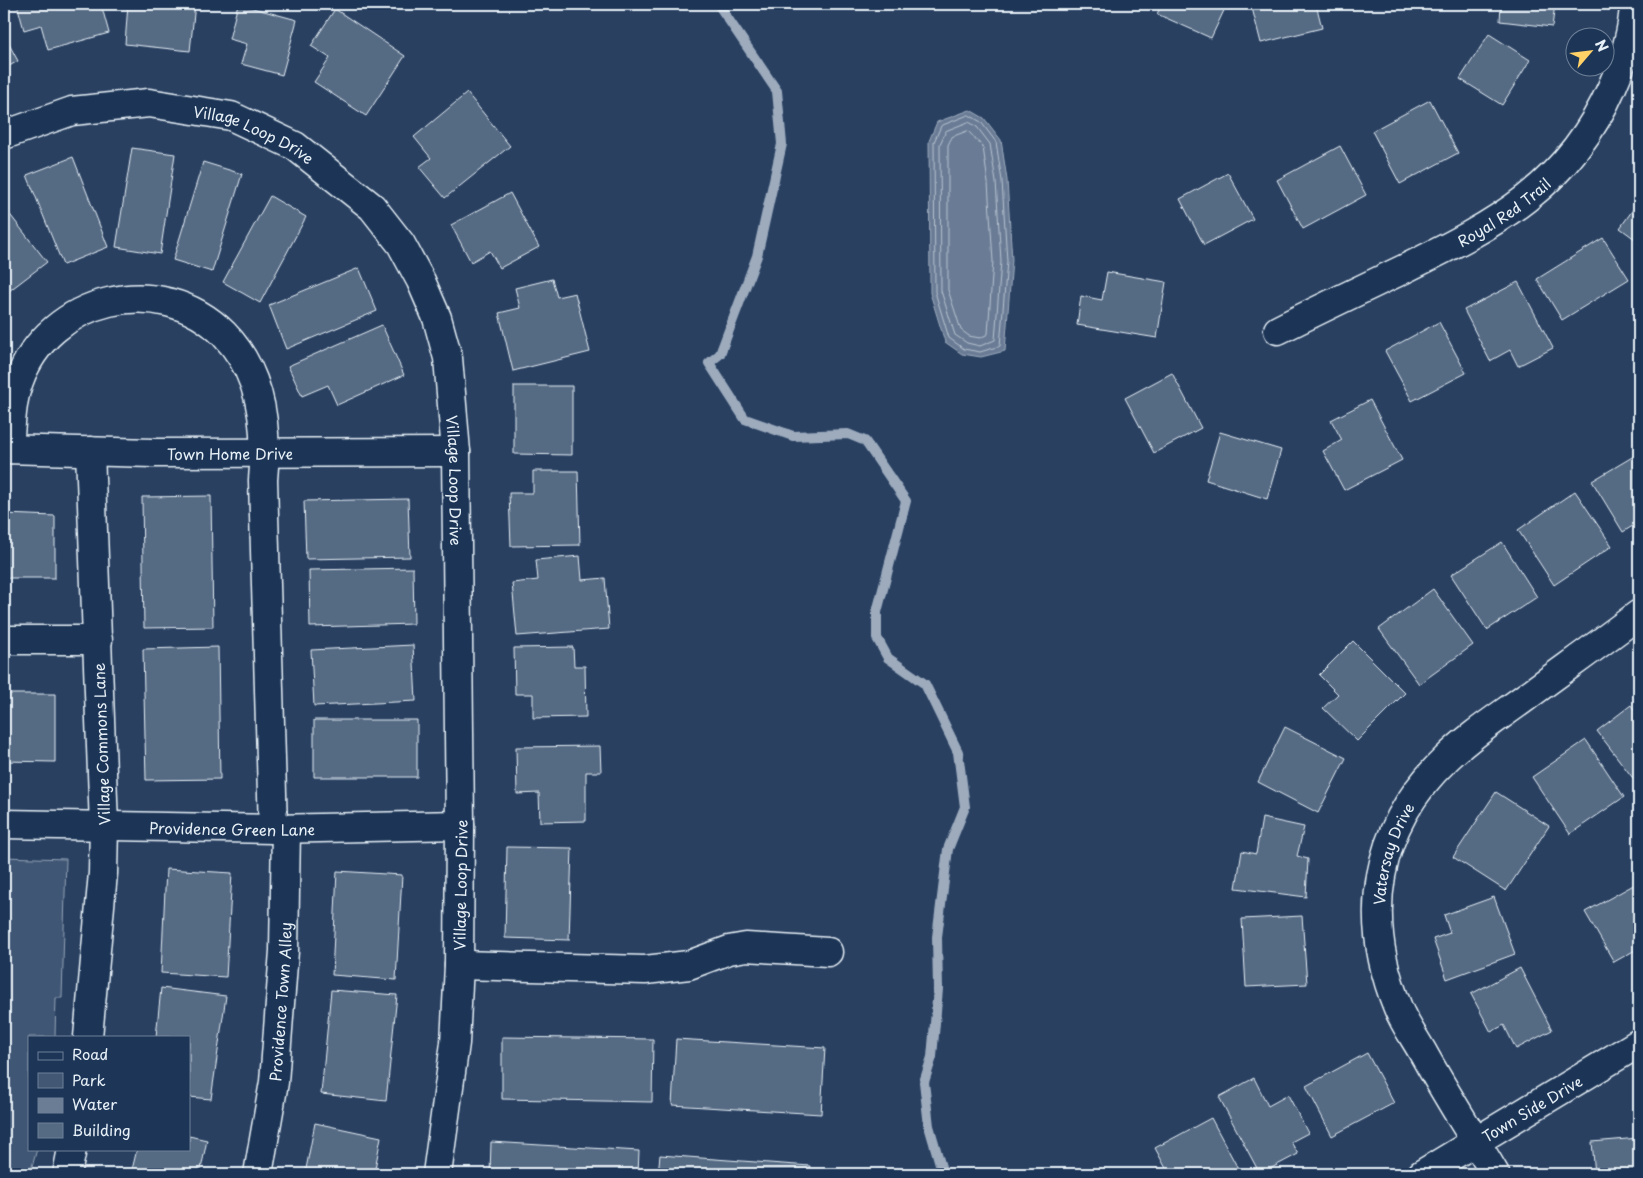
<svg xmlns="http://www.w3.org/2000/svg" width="1643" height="1178" font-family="'Playpen Sans',sans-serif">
<rect width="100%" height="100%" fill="#294061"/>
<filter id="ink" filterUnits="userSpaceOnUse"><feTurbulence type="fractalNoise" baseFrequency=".02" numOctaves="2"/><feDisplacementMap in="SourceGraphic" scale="10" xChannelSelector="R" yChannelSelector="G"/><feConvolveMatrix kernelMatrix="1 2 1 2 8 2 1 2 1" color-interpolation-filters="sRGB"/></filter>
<g filter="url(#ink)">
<path fill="#415774" stroke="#94a4b6" d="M4 857 66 859 62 998H56L55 1037H29V1149H37L30 1174H4Z"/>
<path fill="#6b7c95" stroke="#9dabbd" d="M970 110 984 118 1001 140 1007 180 1012 260 1005 351 981 357 962 354 945 342 930 293 929 141 937 122Z"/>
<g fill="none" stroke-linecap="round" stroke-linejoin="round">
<path stroke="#b6c2d0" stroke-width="1" d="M969 115 981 122 996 142 1002 181 1007 261 1000 346 980 352 964 349 949 338 935 292 934 142 941 126Z
M969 122 977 127 990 144 996 182 1001 261 995 340 980 346 967 343 955 335 941 291 940 144 946 131Z
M968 131 983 147 988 183 993 261 988 334 980 338 969 336 961 330 948 290V145L952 137Z"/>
<path stroke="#9dabbd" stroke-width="10" d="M718 4 777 91 782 144 757 256 720 354 709 363 745 419 793 436 848 434 865 441 906 501 877 612V638L888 658 925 684 958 752 965 807 948 849 937 937 938 989 932 1057 924 1082 929 1126 943 1174"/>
</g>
<path fill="#556a83" stroke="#e8f1f8" d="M17 4H101L109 33 48 50 41 25 24 30Z
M128 4H195L190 51 125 44Z
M238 4 297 20 282 75 241 64 247 44 229 39Z
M1162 4H1227L1211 38 1157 14Z
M1251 4H1316L1322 28 1261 43Z
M1501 4H1555L1552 27 1500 21Z
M335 9 405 56 366 116 314 82 330 58 311 46Z
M1489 34 1530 60 1502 105 1460 79Z
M4 35 18 61 4 69Z
M467 93 510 146 445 198 419 167 431 158 414 137Z
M1430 100 1458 153 1400 184 1372 131Z
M1340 146 1366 195 1303 229 1277 180Z
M132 148 175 154 160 254 116 247Z
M73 157 108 247 63 265 27 175Z
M203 162 242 174 212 272 173 260Z
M1228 173 1253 219 1204 245 1180 199Z
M510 193 539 247 500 268 490 251 471 262 451 225Z
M270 196 306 217 260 303 223 282Z
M1639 201V242L1620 228Z
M4 207 47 262 9 291 4 284Z
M1603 238 1629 279 1562 320 1537 279Z
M359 268 377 311 286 349 269 305Z
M1107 272 1166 282 1157 338 1077 325 1081 296 1102 300Z
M552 279 557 297 575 293 590 352 513 371 499 313 520 308 515 288Z
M1518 282 1553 348 1518 366 1510 350 1490 361 1464 310Z
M1439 322 1466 373 1412 401 1385 351Z
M382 325 404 375 337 405 328 385 302 396 288 366Z
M1172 373 1201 428 1154 453 1125 398Z
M514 386H572V455L514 454Z
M1370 400 1402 460 1344 490 1323 451 1342 440 1331 420Z
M1220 432 1281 450 1267 499 1206 480Z
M1639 453V522L1623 532 1592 481Z
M533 471H578L580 545 511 546 509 493H533Z
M1575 491 1612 546 1554 585 1518 530Z
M211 496 213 627 144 628 142 497Z
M408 499 410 557 306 559 304 501Z
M4 514 55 516V578H4Z
M1502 542 1537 597 1487 630 1451 575Z
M580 556 582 580 605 578 609 629 517 636 512 583 538 580 536 560Z
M413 568 414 624 310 627 309 570Z
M1433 589 1473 645 1419 684 1379 629Z
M1353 641 1405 693 1357 741 1323 708 1338 694 1319 675Z
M413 645 416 701 314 706 311 650Z
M218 647 220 779 146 780 143 649Z
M573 647 574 666H585L586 717 533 718V694H515L514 648Z
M4 694H55V762L4 761Z
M1631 705 1639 717V786L1597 731Z
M314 720H417V777H314Z
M1285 727 1346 758 1318 813 1258 782Z
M1586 740 1624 797 1570 834 1532 777Z
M600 746 601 772H586V821L540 822 539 793 517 794 516 747Z
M1496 792 1549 826 1506 891 1453 857Z
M1262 818 1304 827 1297 856 1308 859 1306 897 1236 888 1242 851 1256 854Z
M507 847 572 848 569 940 505 938Z
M166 869 232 873 226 977 161 973Z
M337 871 402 875 396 980 332 975Z
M1639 882V948L1614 962 1585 912Z
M1494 897 1515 954 1447 979 1433 939 1450 933 1444 915Z
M1302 916 1307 984 1246 987 1242 919Z
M1520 968 1552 1030 1516 1049 1504 1025 1491 1032 1471 994Z
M161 988 226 996 211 1099 189 1097V1037H156Z
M331 990 397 995 386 1101 321 1094Z
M502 1037 653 1039 652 1102 502 1099Z
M676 1039 825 1048 821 1114 672 1105Z
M1367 1053 1394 1103 1332 1136 1306 1086Z
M1254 1078 1268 1106 1288 1095 1308 1133 1291 1142 1298 1154 1260 1174 1219 1097Z
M1211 1118 1241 1174H1169L1155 1148Z
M315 1123 381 1137 374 1174H305Z
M189 1136 207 1140 200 1174H131L137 1149H189Z
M1639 1138V1174H1595L1592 1142Z
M491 1142 639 1151 638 1174H490Z
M660 1155 810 1166 809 1174H658Z"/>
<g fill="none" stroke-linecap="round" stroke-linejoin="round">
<g stroke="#e8f1f8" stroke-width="31">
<g id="minor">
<path id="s1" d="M4 135 72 111 149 103 231 116 295 146 372 207 401 244 421 281 437 318 448 358 456 452 460 825 459 965 455 1043 437 1174"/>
<path id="s2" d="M1278 330C1320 309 1362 289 1404 269 1496 224 1569 186 1612 87 1623 62 1633 32 1634 4"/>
<path id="s3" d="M4 449 153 453 456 452"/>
<path d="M9 449C11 427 11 402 19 381 49 297 160 270 224 334 262 373 268 429 263 480L273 829"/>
<path d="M4 640H98"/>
<path id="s4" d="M4 824 273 829 460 825"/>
<path d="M459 965 645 970 689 965 729 950 746 947 828 952"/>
<path d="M88 1037 103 873 104 826 90 451"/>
<path d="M67 1174 72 1149"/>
<path id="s5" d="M258 1174 274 1082 284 951 286 829"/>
<path id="s6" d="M1422 1174 1639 1043"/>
<path id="s7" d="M1495 1174C1471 1133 1445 1093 1422 1051 1414 1037 1404 1023 1398 1008 1361 918 1374 827 1446 759 1470 735 1499 717 1526 697 1564 669 1602 642 1639 614"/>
</g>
</g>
<use href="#minor" stroke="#1d3557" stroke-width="28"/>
</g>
</g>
<g text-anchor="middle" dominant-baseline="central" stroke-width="4" stroke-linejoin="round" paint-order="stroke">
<g font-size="15" fill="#e8f1f8" stroke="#1d3557">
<text stroke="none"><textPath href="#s1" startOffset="260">Village Loop Drive</textPath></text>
<text stroke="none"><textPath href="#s2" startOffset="255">Royal Red Trail</textPath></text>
<text stroke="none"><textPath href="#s3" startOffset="226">Town Home Drive</textPath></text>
<text stroke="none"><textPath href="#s1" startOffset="695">Village Loop Drive</textPath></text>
<text transform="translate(101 744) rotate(-92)">Village Commons Lane</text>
<text stroke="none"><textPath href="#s4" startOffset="228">Providence Green Lane</textPath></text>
<text stroke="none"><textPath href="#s7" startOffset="352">Vatersay Drive</textPath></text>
<text transform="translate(460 885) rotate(-89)">Village Loop Drive</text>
<text stroke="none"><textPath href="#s5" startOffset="174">Providence Town Alley</textPath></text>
<text stroke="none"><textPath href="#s6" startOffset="128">Town Side Drive</textPath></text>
</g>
</g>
<rect width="1643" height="1178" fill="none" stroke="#1d3557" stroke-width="20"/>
<rect x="10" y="10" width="1623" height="1158" fill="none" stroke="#e8f1f8" stroke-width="2" filter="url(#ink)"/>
<rect x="28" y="1036" width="162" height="115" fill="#1d3557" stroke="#6e8097"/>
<rect x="38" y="1052" width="25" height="8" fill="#1d3557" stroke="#6e8097"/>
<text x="72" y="1060" font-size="15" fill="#e8f1f8">Road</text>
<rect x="38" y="1073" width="25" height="15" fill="#415774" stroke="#6e8097"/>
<text x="72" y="1086" font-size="15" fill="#e8f1f8">Park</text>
<rect x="38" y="1098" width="25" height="15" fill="#6b7c95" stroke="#6e8097"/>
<text x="72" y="1110" font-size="15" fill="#e8f1f8">Water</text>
<rect x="38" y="1123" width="25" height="15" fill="#556a83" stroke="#6e8097"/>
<text x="72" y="1136" font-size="15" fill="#e8f1f8">Building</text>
<g transform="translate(1590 52) rotate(62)"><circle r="24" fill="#1d3557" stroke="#6e8097"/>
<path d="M0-4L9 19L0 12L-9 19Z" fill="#ffd166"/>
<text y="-8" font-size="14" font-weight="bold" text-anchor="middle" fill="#e8f1f8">N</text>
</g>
</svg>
